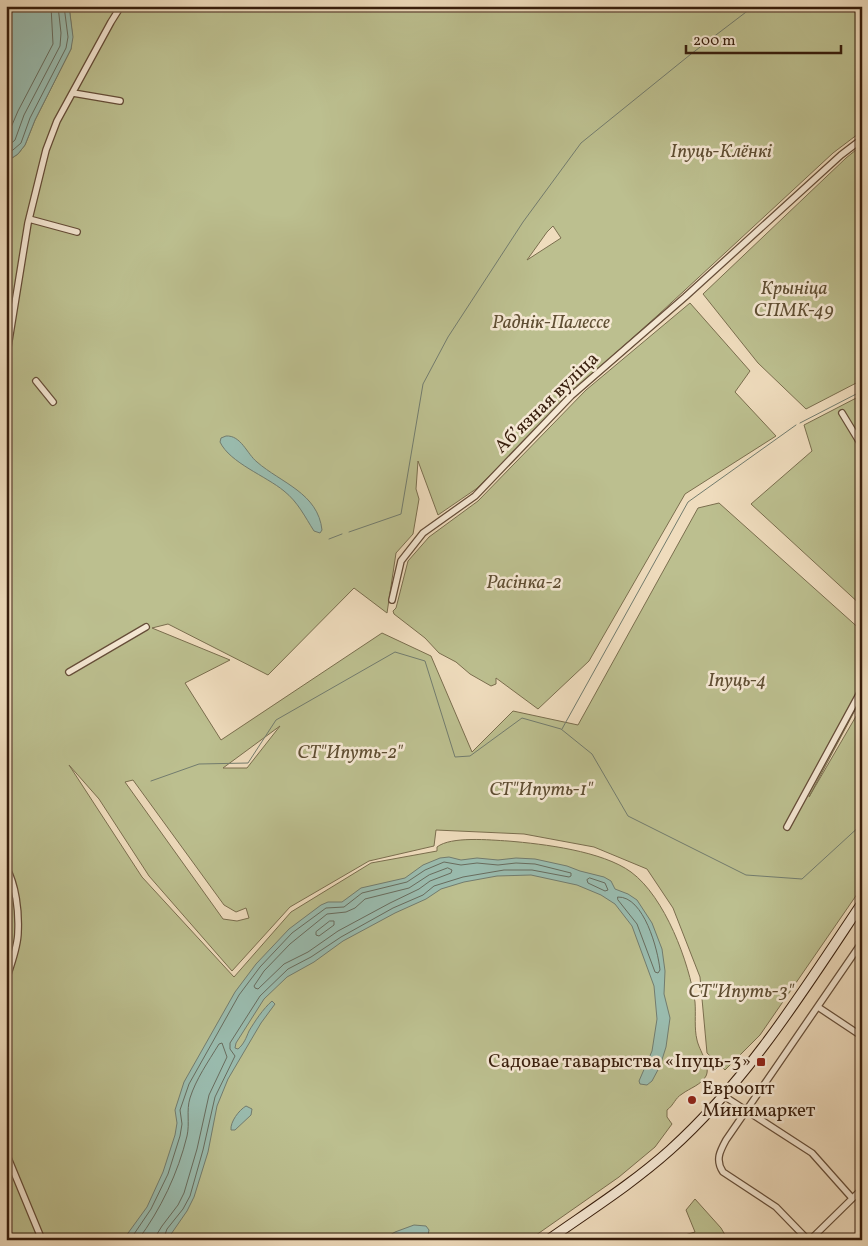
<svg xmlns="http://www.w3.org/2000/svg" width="868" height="1246" font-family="Vollkorn,serif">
<rect width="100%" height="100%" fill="#efdcbd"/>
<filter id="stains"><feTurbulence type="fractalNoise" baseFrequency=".004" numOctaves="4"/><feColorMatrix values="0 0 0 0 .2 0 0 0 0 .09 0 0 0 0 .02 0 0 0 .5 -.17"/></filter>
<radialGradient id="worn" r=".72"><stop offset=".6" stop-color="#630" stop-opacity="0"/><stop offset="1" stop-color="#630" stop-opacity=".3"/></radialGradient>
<path fill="#bcbf8f" stroke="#7a6e4e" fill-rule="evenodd" d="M69 6H862V131L833 153 658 315 600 367 476 489 438 515 418 461 416 489 419 499 413 534 396 553 387 613 354 588 268 675 168 624 152 628 230 660 185 683 221 740 382 633 431 656 472 752 513 711 578 725 698 508 719 503 862 631V697L809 797 862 706V887L760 1035 725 1070 707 1053 700 977 673 908 647 869 594 847 524 834 436 830 434 846 369 861 290 907 232 971 149 876 99 799 69 765 142 877 234 977 291 912 371 863 437 851V847C451 836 490 840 508 841 544 844 602 851 631 872 665 897 689 962 695 1002 696 1015 694 1028 697 1040 699 1050 711 1066 706 1076 701 1085 690 1088 682 1094 675 1098 674 1105 667 1110V1117L672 1124 655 1147 619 1177 529 1240H6V162L18 154 25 145 35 120 71 49 72 32ZM553 226 561 238 527 260 547 232ZM280 726 247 768H223ZM133 780 224 905 236 912 246 908 249 918 237 921 223 919 125 782Z
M862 145V380L806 409 758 363 703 294 846 158Z
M690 303 750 371 735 392 776 436 685 494 589 661 538 709 496 678V684L491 686 470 674 456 662 439 653 425 638 394 614 393 611 396 608 408 561 429 537 478 501 586 390Z
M862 395V606L751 504 812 451 804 425Z
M695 1199 721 1228 728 1240H678V1237L695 1232 686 1210Z"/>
<path fill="#9abcaf" stroke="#727c6e" d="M6 6H69L73 37 71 49 35 120 25 145 18 154 6 162Z
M226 436C241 435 247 454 257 462 281 483 318 493 322 530L320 533 314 531C305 517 298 502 284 491 266 476 230 463 220 442L221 438Z
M449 857 461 860 477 858 498 860 516 858 535 859 567 866 580 871 604 877 611 881 615 889 628 894 637 900 652 923 662 949 665 971 664 994 670 1018 666 1047 660 1066 652 1081 647 1085 640 1084 639 1081 652 1051 657 1019 654 986 632 926 615 904 601 895 577 885 531 875 497 876 464 882 441 889 426 899 395 913 343 941 314 962 287 977 264 999 236 1043 235 1048 238 1049C244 1044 246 1038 249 1031 255 1021 263 1009 272 1001L275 1004 261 1023 228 1079 217 1106 208 1152 194 1197 187 1211 167 1240H123L147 1207 163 1172 175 1135 177 1123 175 1110 184 1082 235 992 256 964 289 929 321 905 328 902H342L361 888 405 878 423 865 440 858Z
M246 1106 252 1109 251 1115 235 1130H231C230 1122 239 1110 246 1106Z
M414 1225 426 1226 429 1230 428 1235 421 1240H382L395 1232Z"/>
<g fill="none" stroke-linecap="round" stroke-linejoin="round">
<path stroke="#686c5e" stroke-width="1" d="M6 139 18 111 53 44 51 6
M6 148 15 140 24 115 60 46 61 33 58 6
M6 156 21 143 30 118 66 48 68 37 64 6
M448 868 452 870 451 873 430 881 419 889 390 903 338 931 308 952 284 964 258 989 255 988 254 986 264 971 290 944 327 914 346 912 355 908 365 899 409 888 429 875Z
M590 878 605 883 608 890 605 891 588 883 587 880Z
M618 897C644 896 658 950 660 970L658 973 655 972 637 924 618 900Z
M330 921H334V925L319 936 316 935V932Z
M130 1240 151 1209 168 1174 180 1136 182 1124 180 1110 189 1084 239 995 260 967 292 933 326 908 344 907 362 893 407 882 425 870 444 862 461 865 477 863 498 865 516 863 535 864 571 873V876L569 877 532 870H504L463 877 434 886 423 895 393 908 341 937 311 957 288 969 260 996 230 1043V1049L235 1056 215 1097 203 1150 190 1196 183 1209 167 1229 163 1240
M138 1240C161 1209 178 1173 187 1136 190 1123 186 1111 190 1098 196 1079 208 1062 219 1044L222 1043 227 1057 209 1095 197 1149 184 1193 178 1205 162 1226 157 1234V1240"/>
<path stroke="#727c6e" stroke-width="1" d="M800 423 862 391
M349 532 401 514 423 384 448 337 523 222 581 143 691 54 754 6
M329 539 342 534
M562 729 688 502 796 425
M151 781 199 764 248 763 276 720 395 652 425 661 455 757 470 756 522 718 561 729 592 754 628 816 746 875 802 879 862 824"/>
<g stroke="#654d38" stroke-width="8">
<path id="street" d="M73 93 120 101
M29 219 77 232
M6 359 28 223 46 150 57 121 111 22 121 6
M36 381 53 402
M842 413 862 446
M392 600 401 561 423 533 475 496 571 396 685 297 841 155 862 139
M69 672 146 627
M787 827 862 689
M6 867C16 885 19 911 18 932 18 948 10 966 6 981
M818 1007 860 1035 862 1039
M724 1096 812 1153 852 1198
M6 1153 42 1240
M808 1240 776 1207 723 1172C715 1160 720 1151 726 1140L862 942
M810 1240 862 1189"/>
</g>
<g stroke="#371d0c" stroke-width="11">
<path id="secondary" d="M548 1240C589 1211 632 1184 670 1150 748 1080 804 990 862 903"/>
</g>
<use href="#street" stroke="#f5e8d4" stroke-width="5.5"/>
<use href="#secondary" stroke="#f5e8d4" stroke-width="9"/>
</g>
<g fill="#8f2418" stroke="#f5e8d4" stroke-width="2">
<rect x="756" y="1057" width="10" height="10" rx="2.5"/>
<circle cx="692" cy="1100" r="5"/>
</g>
<g text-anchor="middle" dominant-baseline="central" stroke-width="5" stroke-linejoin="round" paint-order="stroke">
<g font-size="19" font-style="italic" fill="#5f4e33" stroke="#f5e8d4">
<text x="721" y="152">Іпуць-Клёнкі</text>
<text x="794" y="289">Крыніца<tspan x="794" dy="22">СПМК-49</tspan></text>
<text x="551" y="323">Раднік-Палессе</text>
<text x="524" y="583">Расінка-2</text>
<text x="737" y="681">Іпуць-4</text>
<text x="350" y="753">СТ"Ипуть-2"</text>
<text x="541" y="790">СТ"Ипуть-1"</text>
<text x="741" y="992">СТ"Ипуть-3"</text>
</g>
<g font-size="19" fill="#371d0c" stroke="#f5e8d4">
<text transform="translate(547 403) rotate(-44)">Абʼязная вуліца</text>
</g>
<g font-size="19" fill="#371d0c" stroke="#f5e8d4" text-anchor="end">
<text x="751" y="1062">Садовае таварыства «Іпуць-3»</text>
<text x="702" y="1089" text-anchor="start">Евроопт<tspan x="702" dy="22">Минимаркет</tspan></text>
</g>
</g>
<rect width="868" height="1246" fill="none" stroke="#efdcbd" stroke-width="25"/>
<rect x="8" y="8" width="853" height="1231" fill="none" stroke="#371d0c" stroke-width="2.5"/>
<rect x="12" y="12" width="843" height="1221" fill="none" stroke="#371d0c"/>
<path d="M686 45v8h155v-8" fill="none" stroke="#371d0c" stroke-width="2.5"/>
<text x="693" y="45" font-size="15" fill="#371d0c" stroke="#f5e8d4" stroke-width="4" paint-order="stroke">200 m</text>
<rect width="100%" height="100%" filter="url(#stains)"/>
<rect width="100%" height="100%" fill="url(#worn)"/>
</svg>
